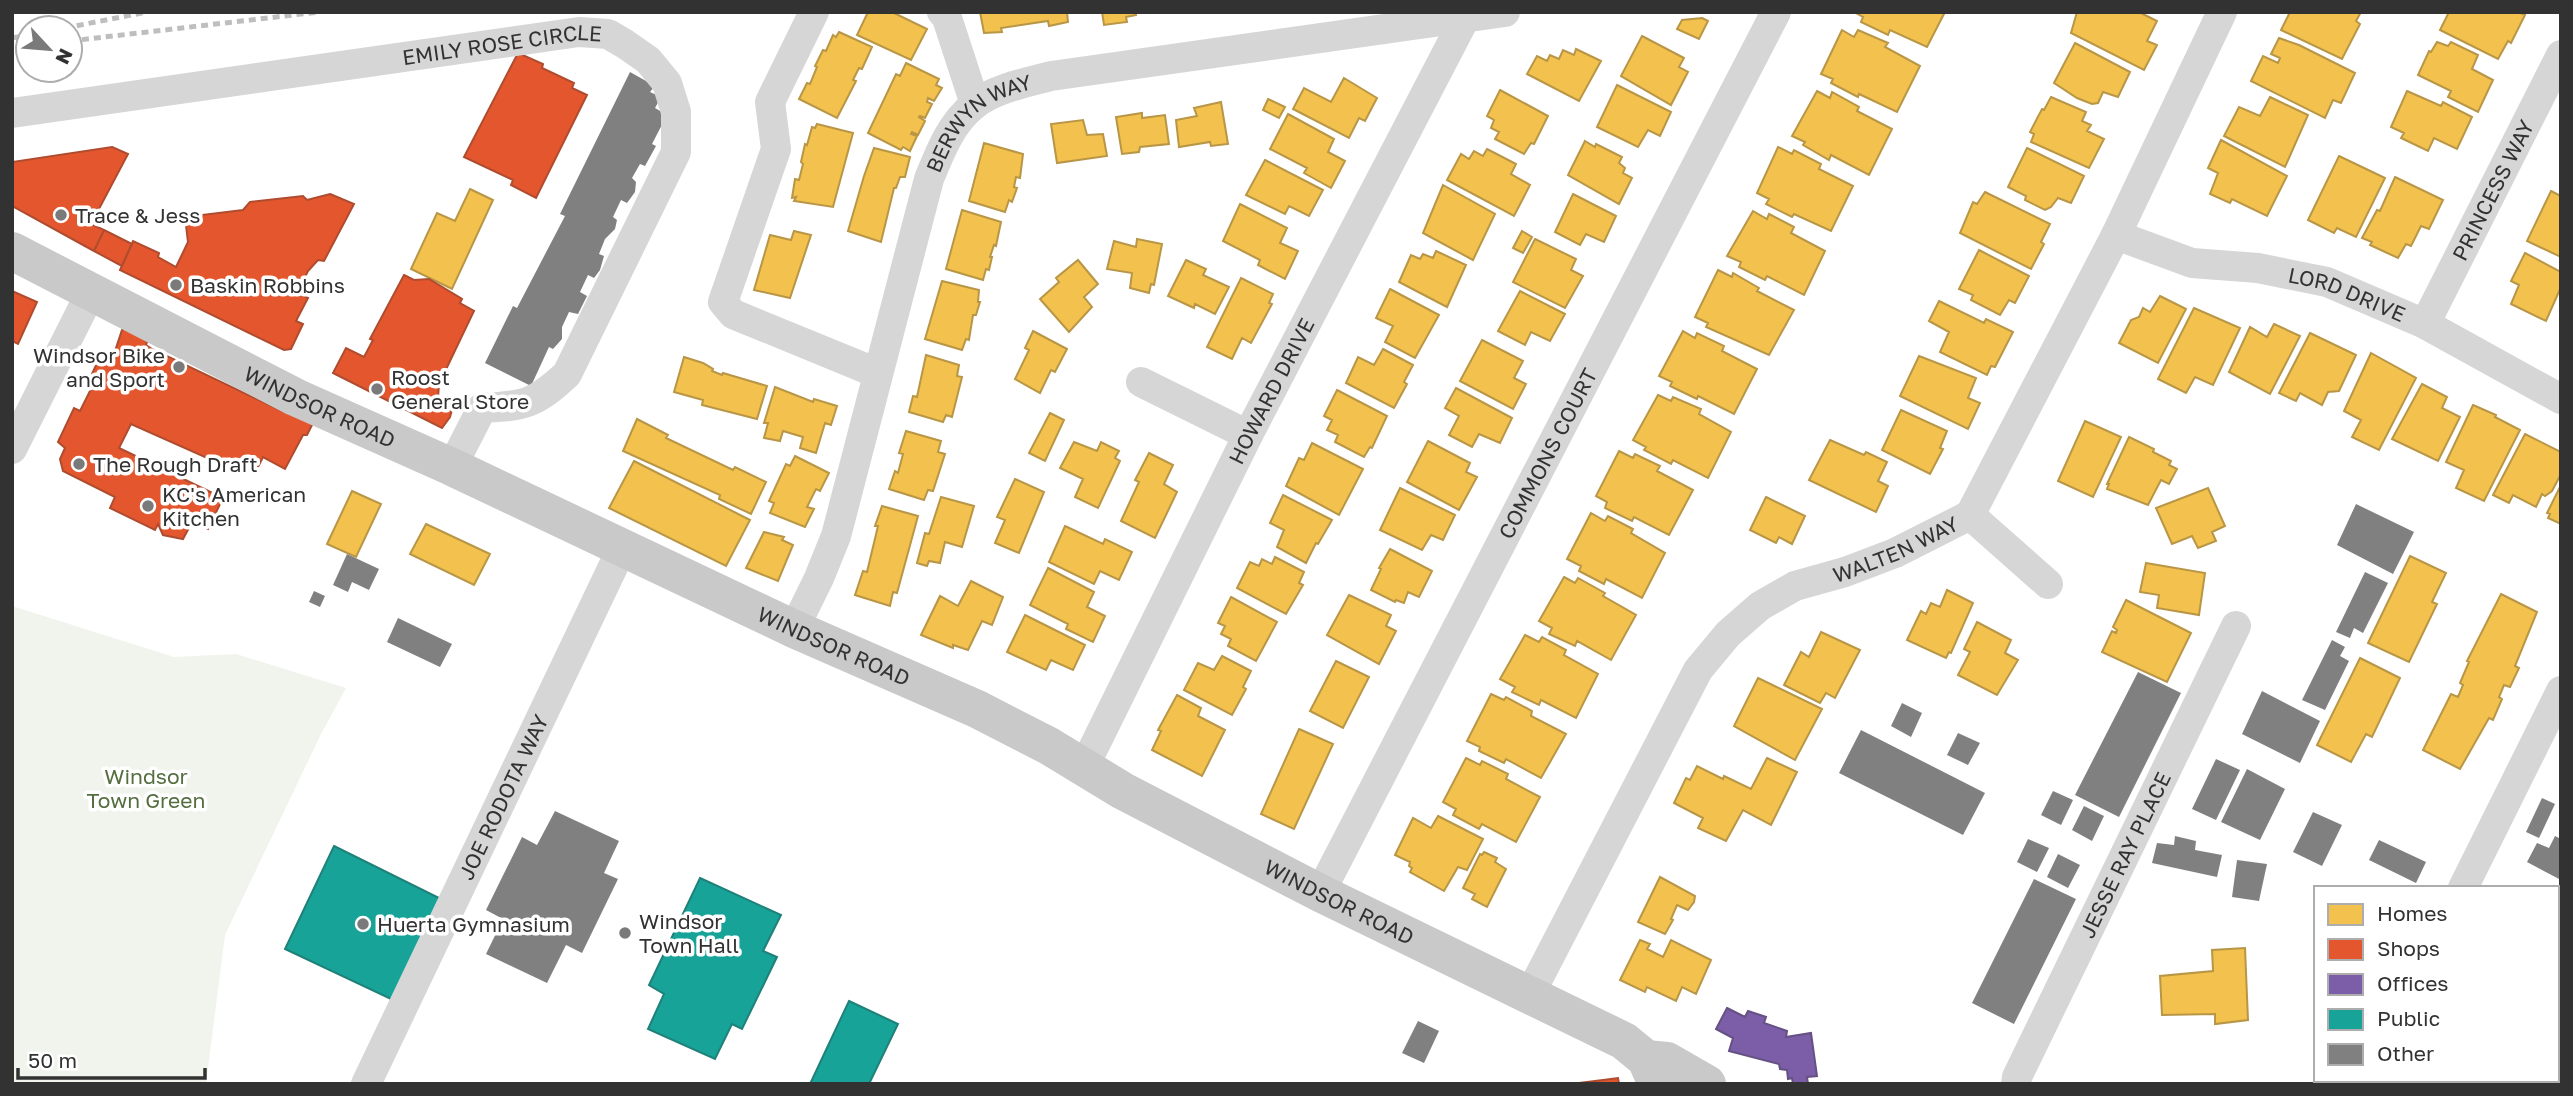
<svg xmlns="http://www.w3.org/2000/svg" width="2573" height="1096" font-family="'Golos Text',sans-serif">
<rect width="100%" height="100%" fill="#fff"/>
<path fill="#f1f4ed" d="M12 606 174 657 236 654 346 688 320 736 225 935 206 1084H12Z"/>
<path fill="#f2c14e" stroke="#b89646" stroke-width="2" d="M868 12H892L927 29 911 60 857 35Z
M980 12H1067L1068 22 1049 26 1048 21 1001 28 1002 32 984 33Z
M1102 12H1135L1136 15 1126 17 1127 22 1104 25Z
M1854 12H1945L1927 47 1890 30 1888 35 1861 22 1863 17Z
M2077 12H2139L2157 21 2147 41 2157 45 2144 70 2071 33Z
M2290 12H2361L2356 21 2360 24 2342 59 2281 30Z
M2449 12H2519L2525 15 2511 43 2508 41 2498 59 2440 30Z
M1702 18 1708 21 1699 39 1677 29 1682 20Z
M1842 30 1854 37 1858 30 1888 43 1885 47 1920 66 1897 112 1859 94 1858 97 1831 83 1833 79 1821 74Z
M839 32 872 47 862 69 859 68 853 80 856 81 837 118 799 99 807 83 810 84 817 67 815 66 823 50 826 51 833 35 836 37Z
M1642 36 1684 58 1679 67 1688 72 1671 105 1621 76Z
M2279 38 2299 45 2355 73 2341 103 2333 100 2325 118 2251 81 2263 56 2278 63 2280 58 2271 54Z
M2437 42 2448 46 2451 42 2478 55 2472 69 2493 80 2478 112 2448 97 2451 91 2418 75 2429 51 2431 52Z
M2075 43 2130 72 2118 97 2103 92 2098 103 2092 104 2077 98 2054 83Z
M1576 49 1601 61 1579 101 1527 74 1537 56 1547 61 1550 55 1559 59 1563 50 1574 55Z
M906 63 939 79 936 85 942 88 934 101 928 98 927 102 932 104 925 118 920 116 919 117 925 121 918 135 912 132 911 134 917 136 910 151 903 147 901 150 868 133 896 74 900 76Z
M1344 78 1377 98 1365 121 1359 118 1349 138 1293 109 1304 88 1331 102Z
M1617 85 1671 112 1660 136 1648 130 1638 147 1597 127Z
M1500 90 1548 116 1534 144 1531 143 1524 154 1495 139 1499 132 1491 128 1494 120 1487 116Z
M1817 91 1830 98 1832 92 1859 107 1857 111 1892 129 1869 175 1831 155 1829 160 1803 145 1805 142 1792 136Z
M2407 91 2441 106 2443 102 2472 117 2457 149 2434 138 2428 151 2401 138 2404 133 2391 127Z
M2051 97 2086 112 2082 121 2091 125 2087 131 2104 139 2089 168 2031 142 2034 134 2030 132 2042 109 2044 110Z
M2270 97 2308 115 2285 167 2224 136 2239 107 2260 116Z
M1268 99 1285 107 1279 118 1263 110Z
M1221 102 1228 144 1211 146 1210 142 1179 147 1176 120 1197 116 1194 108Z
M1142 113V118L1165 115 1169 144 1140 147 1139 152 1122 154 1116 117Z
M1288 114 1334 139 1328 152 1345 161 1331 188 1304 173 1307 168 1270 149Z
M1083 120 1087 135 1103 134 1107 156 1057 163 1051 124Z
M817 124 853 133 833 207 794 201 796 197 792 198 795 179 799 180 803 164 801 162 805 144 807 145 812 127 815 128Z
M2221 140 2287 176 2267 216 2232 199 2230 203 2210 194 2218 173 2208 168Z
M1585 141 1595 147 1596 144 1622 157 1619 163 1625 168 1623 173 1632 178 1619 204 1568 175Z
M984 143 1023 154 1020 178 1016 177 1014 187 1017 188 1012 202 1009 200 1005 212 969 201Z
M1778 147 1792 154 1794 150 1821 164 1819 169 1853 186 1831 231 1794 214 1792 217 1766 204 1769 199 1757 193Z
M874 148 910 157 905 177H900L896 188H894L881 242 848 231 864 176Z
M2027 148 2084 176 2071 203 2058 198 2051 207 2045 210 2025 200 2026 196 2008 187Z
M1487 149 1516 164 1511 174 1530 185 1514 216 1447 180 1461 154 1469 159 1474 151 1483 156Z
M2339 156 2385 178 2356 237 2337 228 2334 233 2308 220Z
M1265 160 1323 190 1309 216 1289 206 1285 214 1246 195Z
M2395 177 2443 200 2429 229 2421 226 2411 246 2406 244 2398 258 2370 245 2372 242 2362 238 2377 210 2380 211Z
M1443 185 1495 214 1473 260 1423 233Z
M470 189 493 200 452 289 411 269 437 213 455 221Z
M2551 191 2561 196V257L2527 241Z
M1985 192 2050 224 2041 242 2044 244 2031 269 1960 233 1973 202 1977 204Z
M1573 194 1616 216 1604 242 1586 234 1580 245 1555 232Z
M1240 204 1287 228 1280 243 1298 251 1285 279 1258 265 1260 260 1223 241Z
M962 210 1001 222 996 246 994 245 990 257H992L989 270 986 269 983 280 946 269Z
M1753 211 1767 219 1769 214 1794 227 1791 233 1825 251 1804 295 1767 276 1765 280 1739 267 1741 262 1727 256Z
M794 231 811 235 790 298 754 290 770 235 791 240Z
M1522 231 1532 237 1523 253 1513 248Z
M1137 239 1162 244 1154 285 1151 284 1149 293 1130 288 1132 273 1107 269 1114 241 1136 247Z
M1535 239 1576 259 1571 270 1583 276 1565 308 1513 282Z
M1979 250 2029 276 2015 303 2009 300 2000 315 1971 300 1973 295 1959 289Z
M1436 251 1466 265 1447 307 1399 282 1411 255 1420 259 1423 254 1433 258Z
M2525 253 2561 272V287L2546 321 2511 304 2519 285 2511 281Z
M1078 260 1098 284 1084 297 1092 307 1069 332 1040 299 1059 282 1056 278Z
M1186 260 1206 269 1203 275 1229 287 1215 314 1195 304 1194 308 1168 296Z
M1718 270 1732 277 1733 273 1759 288 1757 291 1794 310 1769 355 1706 327 1708 323 1695 317Z
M1241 278 1273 294 1269 303 1272 304 1251 343 1242 338 1232 359 1207 347Z
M942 281 979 290 978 302H980L976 315H973L969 340 966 339 962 350 925 339Z
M1390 289 1439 315 1415 358 1385 342 1393 326 1376 318Z
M1520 291 1565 314 1550 341 1531 332 1525 345 1498 331Z
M2160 296 2186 309 2158 363 2119 343 2131 320 2139 317 2143 308 2150 312Z
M1939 301 1984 323 1986 319 2013 332 1995 367 1991 366 1987 375 1940 352 1949 332 1929 321Z
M2194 308 2240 328 2213 385 2195 377 2186 393 2158 379Z
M2274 324 2300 336 2270 394 2229 372 2250 327 2267 337Z
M1033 331 1067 349 1055 372 1051 370 1040 393 1015 379 1029 350 1025 348Z
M1683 331 1695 338 1697 333 1724 346 1722 351 1757 369 1734 414 1698 396 1697 399 1670 386 1672 382 1659 376Z
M2310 333 2356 355 2339 391 2328 392 2322 405 2300 393 2296 401 2279 393Z
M1482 340 1523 361 1514 378 1526 384 1513 409 1460 381Z
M1383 349 1413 365 1404 382 1407 384 1394 408 1346 383 1358 357 1374 365Z
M2371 353 2416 378 2379 450 2352 437 2361 420 2344 411Z
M926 355 959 365 957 376 962 377 952 417 946 415 943 422 909 412 913 396 917 397Z
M1919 356 1976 378 1968 398 1980 403 1968 429 1900 396Z
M684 357 703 363 713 369 712 371 722 375 723 373 767 386 757 419 702 405 703 400 674 392Z
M2422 384 2447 397 2442 408 2460 417 2438 461 2392 439Z
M775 387 813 402 814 399 837 406 831 425 825 423 816 453 800 448 803 437 783 431 780 441 764 438 768 423H764Z
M1456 388 1512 418 1500 443 1479 434 1472 447 1449 435 1459 416 1445 408Z
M1337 390 1387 416 1372 448 1370 447 1364 457 1335 442 1338 435 1327 430 1332 420 1324 416Z
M1658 395 1671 401 1673 397 1701 409 1699 414 1731 432 1708 478 1673 460 1671 464 1644 450 1646 447 1633 440Z
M2473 405 2496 415 2495 417 2520 430 2484 501 2456 488 2464 470 2446 462Z
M1901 410 1947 431 1940 448 1943 449 1930 474 1882 450Z
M1050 413 1064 420 1045 461 1029 453Z
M637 419 668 435 666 438 733 470 735 467 766 482 751 514 719 499 720 495 623 451Z
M2085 421 2121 437 2093 497 2058 481Z
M906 431 941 441 938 452 945 454 933 491 928 490 924 500 889 489 895 471 898 473 903 454 899 453Z
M2525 434 2561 452V474L2552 491 2545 496 2542 494 2536 507 2513 495 2509 503 2493 495Z
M2129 437 2154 449 2153 452 2171 461 2169 465 2177 469 2169 484 2161 480 2148 505 2107 489 2109 484H2107Z
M1830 440 1864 455 1866 452 1887 462 1878 481 1888 486 1876 512 1809 480Z
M1428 441 1470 463 1466 472 1477 477 1459 510 1407 482Z
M1074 442 1097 451 1101 442 1119 451 1115 458 1120 461 1098 508 1075 497 1083 479 1060 468Z
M1312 443 1363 469 1339 515 1286 486 1299 458 1304 460Z
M1619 451 1633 458 1635 454 1660 466 1657 471 1693 490 1669 535 1634 517 1632 521 1605 508 1607 502 1596 496Z
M1149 453 1173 465 1164 484 1177 492 1155 538 1121 521 1139 482 1135 480Z
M795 456 829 473 820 491 816 489 807 507 814 509 805 527 770 513 774 503 769 501 786 464 790 466Z
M634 461 750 520 726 566 609 508Z
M1015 479 1044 492 1019 553 995 543 1005 520 997 517Z
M2561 485V524L2548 518 2550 514 2547 513Z
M1400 488 1455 515 1443 540 1431 535 1422 550 1380 530Z
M2208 488 2225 526 2212 532 2216 541 2198 548 2192 536 2172 544 2156 508Z
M352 491 381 504 356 557 327 544Z
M1283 495 1332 520 1318 544 1316 543 1306 563 1277 547 1284 530 1270 523Z
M941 497 974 506 962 547 945 542 940 563 929 561 927 566 917 563 925 533 929 534Z
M1766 497 1805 516 1792 544 1779 537 1776 543 1750 530Z
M882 506 918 516 897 593 893 592 890 606 855 595 863 571 867 572 878 526H875Z
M1591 513 1605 521 1608 516 1633 529 1631 533 1665 553 1642 598 1606 579 1604 584 1579 571 1581 566 1567 559Z
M426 524 490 554 474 585 410 554Z
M1065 526 1103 544 1105 539 1132 552 1119 580 1100 571 1094 584 1049 562Z
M764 532 784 537 782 540 793 545 778 581 746 568Z
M1390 549 1432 571 1419 597 1408 592 1404 603 1396 600 1395 602 1371 590 1381 569 1379 568Z
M2410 556 2446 573 2432 602 2437 604 2409 662 2368 643Z
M1275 557 1304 572 1299 583 1303 585 1286 614 1237 588 1250 562 1259 566 1262 559 1272 564Z
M2146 563 2205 573 2199 615 2157 608 2159 595 2140 592Z
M1048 568 1094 592 1087 607 1105 616 1093 642 1066 629 1068 624 1030 605Z
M1564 577 1575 583 1578 578 1605 593 1603 596 1636 615 1611 660 1577 641 1575 646 1549 634 1552 628 1539 621Z
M971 581 1003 597 992 625 982 621 968 650 953 645V648L921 635 940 596 958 606Z
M1947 590 1973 603 1951 653 1949 652 1946 658 1907 640 1921 611 1926 614 1931 603 1940 607Z
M2501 594 2537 612 2515 666 2519 668 2510 687 2504 685 2499 697 2502 699 2493 720 2489 718 2460 769 2423 750 2451 694 2458 697 2463 685 2460 683 2469 662 2467 661Z
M1349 595 1391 615 1386 626 1396 631 1379 664 1327 635Z
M1231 597 1277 622 1256 661 1228 646 1231 639 1221 634 1225 626 1218 623Z
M2126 600 2191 633 2167 682 2102 652 2112 631 2116 633 2117 630 2113 627Z
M1025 615 1085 645 1073 670 1051 660 1046 670 1007 652Z
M1977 622 2011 640 2005 653 2018 660 1997 695 1958 675 1970 652 1964 649Z
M1821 632 1860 650 1835 698 1826 693 1820 703 1784 685 1801 652 1809 657Z
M1525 635 1539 642 1542 637 1566 650 1564 655 1598 674 1576 718 1541 700 1539 705 1512 692 1515 687 1500 679Z
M1222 656 1251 671 1243 687 1246 689 1232 715 1184 690 1198 663 1214 670Z
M2360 658 2400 678 2372 737 2366 734 2351 762 2317 745Z
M1336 661 1369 677 1343 728 1310 711Z
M1758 678 1822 709 1795 760 1734 726Z
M1491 694 1504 700 1506 697 1532 711 1531 716 1566 734 1541 778 1506 759 1504 763 1479 751 1480 747 1467 741Z
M1177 695 1201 708 1198 716 1225 730 1202 776 1152 750 1161 731 1158 730Z
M1299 729 1333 744 1294 829 1261 814Z
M1466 758 1480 765 1482 761 1508 774 1506 779 1540 797 1516 842 1482 824 1479 829 1453 815 1456 809 1443 802Z
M1767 758 1797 772 1771 825 1743 810 1726 841 1698 828 1703 818 1674 803 1686 778 1690 780 1697 766 1723 779 1724 776 1751 789Z
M1438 816 1483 839 1467 870 1458 867 1444 891 1410 872 1412 868 1409 866 1410 862 1395 855 1413 818 1431 828Z
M1484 852 1497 858 1495 862 1506 869 1487 907 1472 899 1475 894 1463 888 1480 854 1482 855Z
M1660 877 1695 896 1694 902 1688 910 1677 905 1671 919 1673 920 1665 934 1638 922Z
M1640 940 1650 944 1647 949 1663 957 1671 940 1711 960 1696 994 1682 987 1676 1001 1647 987 1645 992 1620 980Z
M2245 948 2248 1020 2215 1024V1014L2162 1015 2160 976 2213 971 2212 950Z"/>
<path fill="#e4572e" stroke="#af4c2f" stroke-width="2" d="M518 53 543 64 542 68 574 83 572 88 587 95 536 198 511 185 513 180 464 157Z
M112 147 128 154 91 224 104 230 94 251 12 206V162Z
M330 194 354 204 324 261 318 260 308 271 297 293 308 298 296 321 303 324 291 349 284 350 120 270 133 241 159 253 158 257 176 267 188 242 185 217 243 210 250 202 303 196 307 200Z
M104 230 132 244 122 266 94 251Z
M404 275 414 280 429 279 462 299 460 303 474 311 439 384 438 398 453 406 450 417 442 428 333 373 346 348 364 357 373 340 370 339Z
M12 291 37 302 18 344 12 341Z
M130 326 147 342 146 345 152 349 282 411 314 421 307 435H303L285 469 263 457 255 473 237 464 234 470 131 424 119 448 223 498 208 529 196 523 191 524 183 539 163 535 158 524 155 530 110 508 115 497 63 471 60 459 65 448 58 442 74 408 80 411 91 389 86 387 102 352 113 357 122 330Z
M1618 1078 1619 1084H1571Z"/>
<path fill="#7b5ea7" stroke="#655184" stroke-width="2" d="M1727 1008 1745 1017 1748 1011 1766 1017 1764 1023 1787 1031 1786 1037 1811 1033 1817 1076 1807 1077 1808 1084H1793L1792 1078 1788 1079 1787 1070 1780 1069 1779 1064 1729 1051 1733 1038 1716 1029Z"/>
<path fill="#17a398" stroke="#1f8179" stroke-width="2" d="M334 846 441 899 393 1000 285 949Z
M700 878 781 915 763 951 777 957 742 1029 732 1024 715 1059 648 1029 664 994 649 985Z
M849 1001 898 1024 869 1084H810Z"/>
<path fill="#808080" d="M630 72 655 86 650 92 661 97 655 108 667 115 652 144 656 146 645 166 640 164 632 178 636 182 635 192 627 203 621 200 613 217 617 220 615 229 605 239 599 254 604 256 600 270 594 278 588 275 580 292 587 296 578 314 569 312 562 327V339L553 349 549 347 531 386 485 363 513 306 517 308 565 216 560 214Z
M2356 504 2414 532 2393 574 2337 545Z
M347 554 379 569 369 590 352 582 348 592 333 585Z
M2365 572 2388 583 2363 633 2354 628 2350 638 2336 632Z
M314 591 325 596 320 607 309 602Z
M398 618 452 644 440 667 387 642Z
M2332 640 2345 647 2340 656 2349 661 2325 710 2302 700Z
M2138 672 2181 693 2119 817 2075 795Z
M2262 691 2320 721 2300 763 2242 734Z
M1902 703 1922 713 1911 737 1891 726Z
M1861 730 1985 793 1963 835 1839 773Z
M1958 733 1980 743 1968 765 1947 755Z
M2216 759 2240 770 2216 820 2192 809Z
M2247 769 2285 789 2260 840 2221 822Z
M2053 791 2073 800 2061 825 2041 815Z
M2542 798 2555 804 2539 838 2526 832Z
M2084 806 2104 816 2092 841 2072 830Z
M555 811 619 841 604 873 618 879 582 953 566 945 547 983 486 954 503 919 486 910 522 837 537 845Z
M2313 812 2342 825 2322 866 2293 852Z
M2175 836 2196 841 2195 850 2222 855 2217 877 2152 863 2157 843 2174 845Z
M2555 836 2561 839V880L2527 862 2537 843 2549 848Z
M2028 839 2049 848 2037 872 2017 862Z
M2379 840 2426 862 2416 883 2369 860Z
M2058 854 2080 865 2068 888 2047 877Z
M2237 860 2267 864 2259 901 2232 897Z
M2034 879 2076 899 2014 1024 1972 1003Z
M2557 927 2561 929V978L2557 976Z
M1418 1021 1439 1031 1424 1063 1402 1053Z"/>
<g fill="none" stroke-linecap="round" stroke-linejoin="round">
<g stroke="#d6d6d6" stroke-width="30">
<path d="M814 12 770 102 776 149 723 302 733 314 877 373"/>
<path d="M942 12 947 18 975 104"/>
<path id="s1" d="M12 113 579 32 608 34 625 44 648 60 667 83 676 112V152L567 374C535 404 525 406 482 408L452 467"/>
<path id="s2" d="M2116 235 2192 263 2258 268 2327 282 2425 324 2561 399"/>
<path id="s3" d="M2425 324 2561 55"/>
<path d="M1141 382 1248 435"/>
<path d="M12 449 92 290"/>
<path d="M1970 515 2048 584"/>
<path id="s4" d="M794 629 819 578 836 536 929 179C940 152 951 123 974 105 993 89 1028 82 1051 76L1505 12"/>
<path id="s5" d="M1084 767 1248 435 1465 18"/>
<path d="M2463 888 2561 691"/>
<path id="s6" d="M1320 893 1776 12"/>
<path id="s7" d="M1529 996 1698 670 1728 634 1760 606 1795 586 1845 572 1895 553 1970 515 2116 235 2222 12"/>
<path id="s8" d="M366 1084 622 548"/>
<path id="s9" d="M2016 1084 2017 1077 2236 626"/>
</g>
<g stroke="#c9c9c9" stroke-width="38">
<path id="s10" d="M12 251 295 397 452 467 794 629 977 709 1049 746 1123 791 1320 893 1624 1041 1646 1059 1657 1084"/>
<path d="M1646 1059 1667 1061 1707 1084"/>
<path d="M2557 1073 2561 1072"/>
<path d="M2456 1084 2488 1080"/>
</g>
<path stroke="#bebebe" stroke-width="5" stroke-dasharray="7 5" stroke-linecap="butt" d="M65 28 147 12
M12 38 28 35
M70 41 319 12"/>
</g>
<g fill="#7a7a7a" stroke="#fff" stroke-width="2.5">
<circle cx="61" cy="215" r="7"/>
<circle cx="176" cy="285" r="7"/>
<circle cx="179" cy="367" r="7"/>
<circle cx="377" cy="389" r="7"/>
<circle cx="79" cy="464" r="7"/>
<circle cx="148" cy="506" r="7"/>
<circle cx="363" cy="924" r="7"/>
<circle cx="625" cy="933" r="7"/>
</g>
<g text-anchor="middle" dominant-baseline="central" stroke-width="7" stroke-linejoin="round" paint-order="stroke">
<g font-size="21" fill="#323232" stroke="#fff">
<text stroke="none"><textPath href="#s1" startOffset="495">EMILY ROSE CIRCLE</textPath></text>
<text stroke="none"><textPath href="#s4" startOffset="550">BERWYN WAY</textPath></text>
<text stroke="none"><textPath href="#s3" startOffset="150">PRINCESS WAY</textPath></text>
<text stroke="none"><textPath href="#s2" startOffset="240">LORD DRIVE</textPath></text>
<text stroke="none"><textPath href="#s5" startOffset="420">HOWARD DRIVE</textPath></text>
<text stroke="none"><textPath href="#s10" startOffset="345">WINDSOR ROAD</textPath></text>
<text stroke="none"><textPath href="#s6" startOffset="495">COMMONS COURT</textPath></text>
<text stroke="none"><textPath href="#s7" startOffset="604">WALTEN WAY</textPath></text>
<text stroke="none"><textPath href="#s10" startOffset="912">WINDSOR ROAD</textPath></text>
<text stroke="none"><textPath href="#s8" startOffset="318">JOE RODOTA WAY</textPath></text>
<text stroke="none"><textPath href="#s9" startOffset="254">JESSE RAY PLACE</textPath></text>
<text stroke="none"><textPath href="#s10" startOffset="1479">WINDSOR ROAD</textPath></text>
</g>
<g font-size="21" fill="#323232" stroke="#fff" text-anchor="start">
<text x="75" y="215">Trace &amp; Jess</text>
<text x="190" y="285">Baskin Robbins</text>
<text x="165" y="355" text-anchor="end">Windsor Bike<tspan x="165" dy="24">and Sport</tspan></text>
<text x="391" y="377">Roost<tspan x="391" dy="24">General Store</tspan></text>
<text x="93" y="464">The Rough Draft</text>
<text x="162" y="494">KC's American<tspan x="162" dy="24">Kitchen</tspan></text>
<text x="639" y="921">Windsor<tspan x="639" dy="24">Town Hall</tspan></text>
<text x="377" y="924">Huerta Gymnasium</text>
</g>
<g font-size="21" fill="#546e3f" stroke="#fff">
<text x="146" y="776">Windsor<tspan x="146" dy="24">Town Green</tspan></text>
</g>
</g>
<rect width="2573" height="1096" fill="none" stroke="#323232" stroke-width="28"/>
<rect x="2314" y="886" width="245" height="196" fill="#ffffff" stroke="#adadad" stroke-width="2"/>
<rect x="2328" y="904" width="35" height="21" fill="#f2c14e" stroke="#adadad" stroke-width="2"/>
<text x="2377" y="921" font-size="21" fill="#323232">Homes</text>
<rect x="2328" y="939" width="35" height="21" fill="#e4572e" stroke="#adadad" stroke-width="2"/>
<text x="2377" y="956" font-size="21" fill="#323232">Shops</text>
<rect x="2328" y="974" width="35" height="21" fill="#7b5ea7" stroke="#adadad" stroke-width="2"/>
<text x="2377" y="991" font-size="21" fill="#323232">Offices</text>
<rect x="2328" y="1009" width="35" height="21" fill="#17a398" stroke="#adadad" stroke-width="2"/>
<text x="2377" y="1026" font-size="21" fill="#323232">Public</text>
<rect x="2328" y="1044" width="35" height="21" fill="#808080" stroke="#adadad" stroke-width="2"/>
<text x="2377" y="1061" font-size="21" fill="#323232">Other</text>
<g transform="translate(49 49) rotate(116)"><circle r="33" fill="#ffffff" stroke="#adadad" stroke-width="2"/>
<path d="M0-5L12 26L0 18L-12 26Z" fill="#7a7a7a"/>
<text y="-10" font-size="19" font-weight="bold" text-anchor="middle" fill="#323232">N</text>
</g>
<path d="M18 1068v10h187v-10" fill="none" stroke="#323232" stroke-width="3.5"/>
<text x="28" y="1068" font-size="21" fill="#323232" stroke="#ffffff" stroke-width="5" paint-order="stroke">50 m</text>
</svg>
